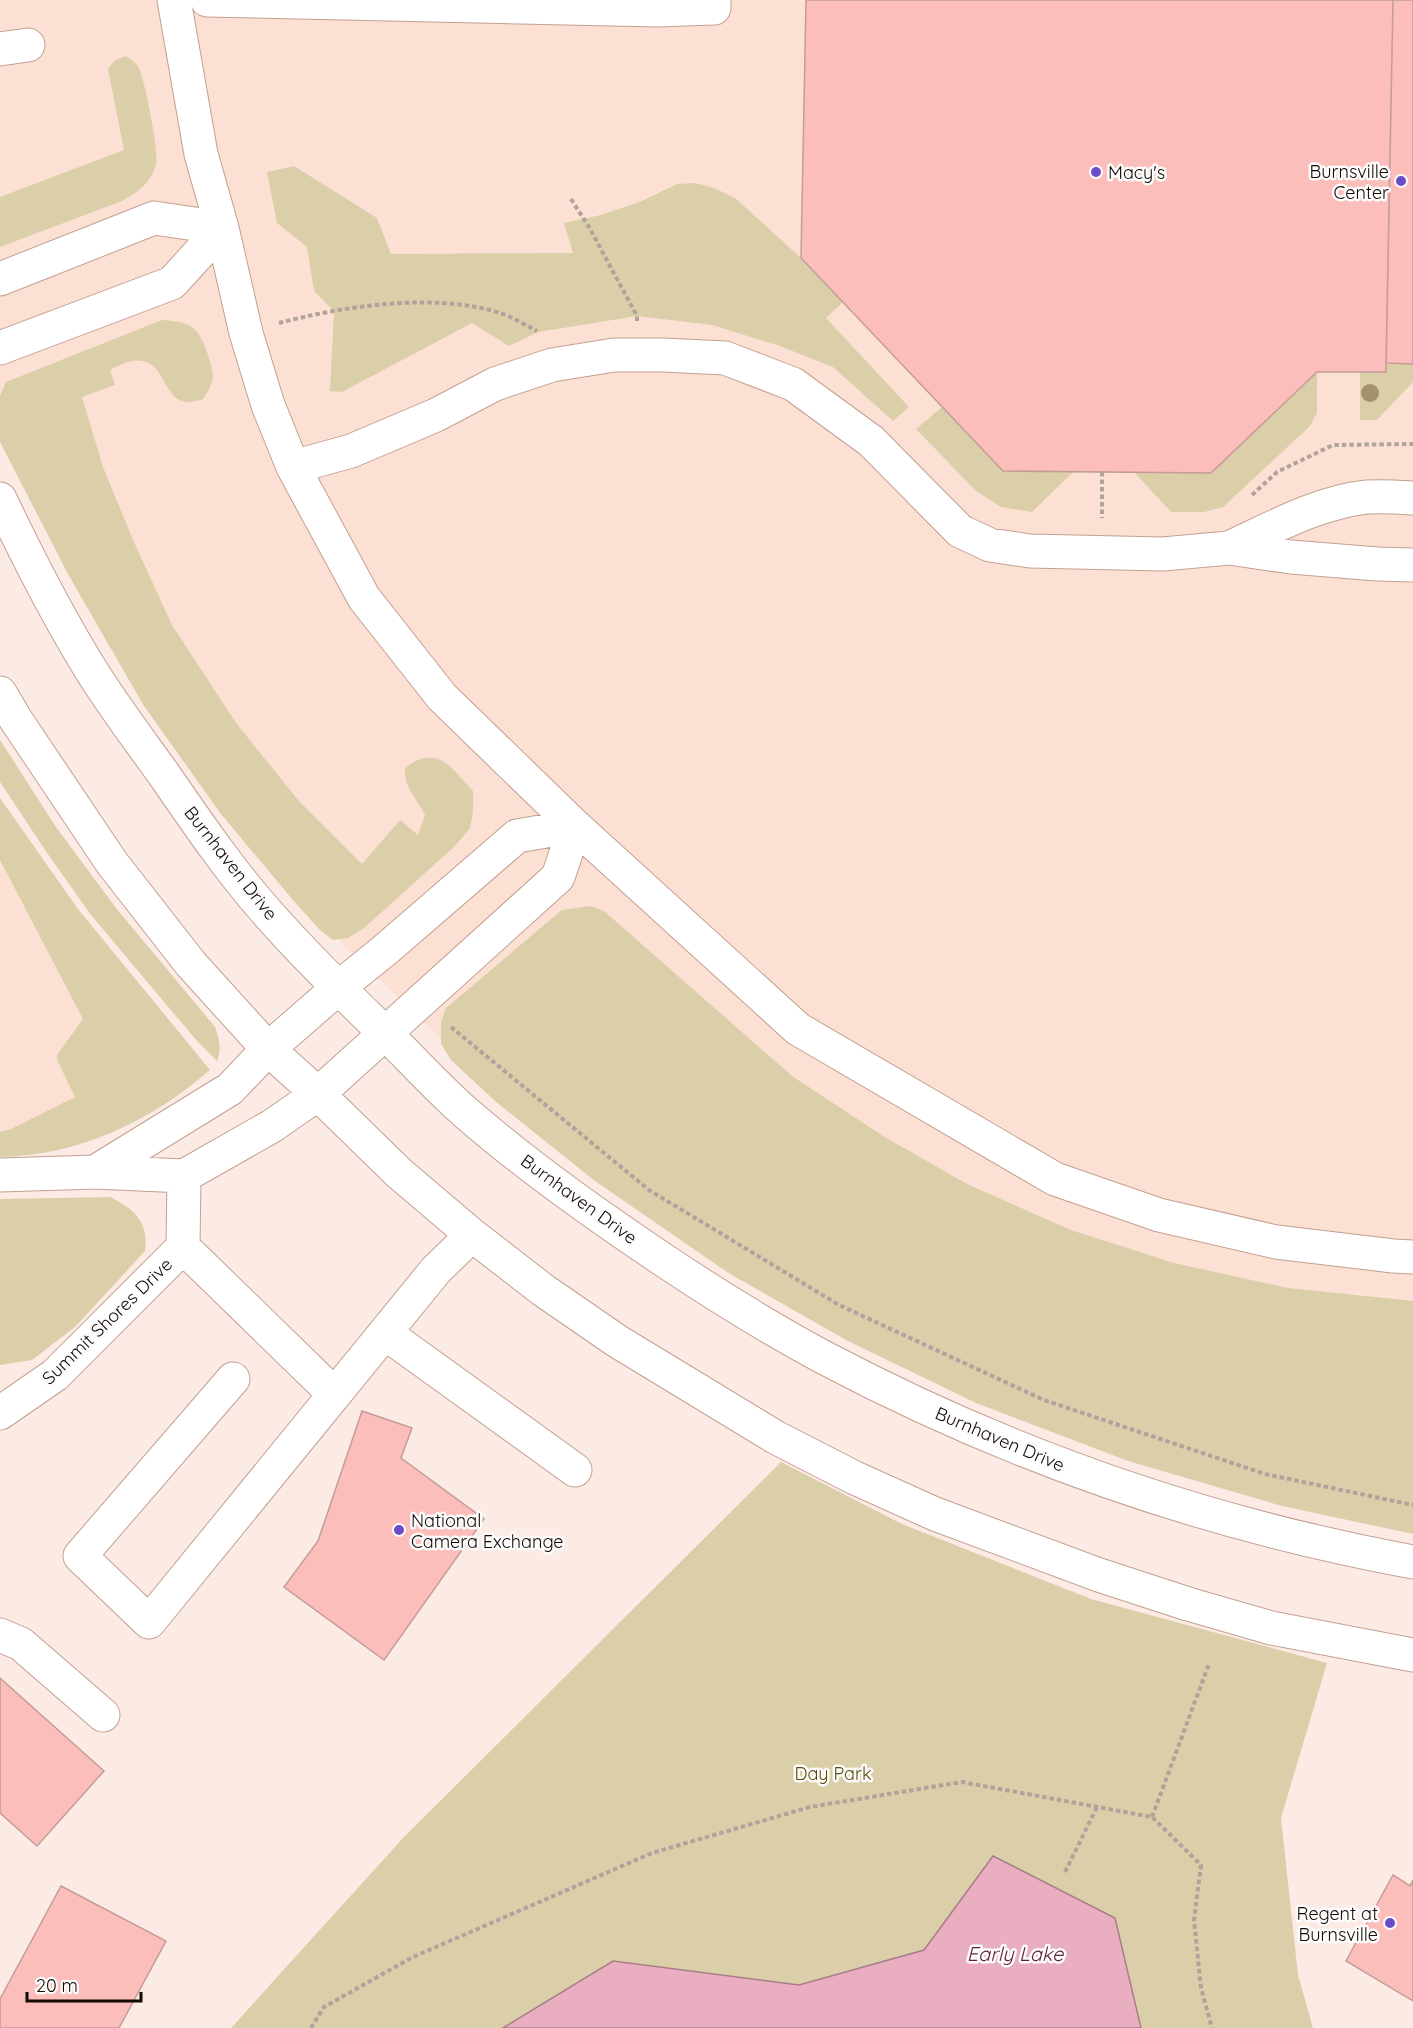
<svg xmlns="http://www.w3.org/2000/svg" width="1413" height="2028" font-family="Quicksand,sans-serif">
<rect width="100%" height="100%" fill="#fbebe4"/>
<path fill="#fce0d4" d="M0 0H1413V1523L458 1056 318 920 0 411Z
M0 849 123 1082 0 1144Z"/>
<path fill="#dacfa9" d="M126 56C130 59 137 63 139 68 145 81 159 152 156 164 152 182 137 193 122 201L0 247V197L124 150 108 69 115 60Z
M294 166 377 218 391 254 573 253 564 223 601 215 640 202 677 184 695 183 714 188 735 198 801 258 843 302 826 318 909 407 893 421 833 367 777 345 712 325 637 316 538 332 509 346 472 323 342 392 330 391 334 311 314 291 307 247 277 223 267 172Z
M162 320C173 321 185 321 194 329 203 336 213 366 213 378 212 385 207 393 203 399 157 416 173 355 132 361 125 362 116 367 110 370L115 385 82 397 103 467 133 540 172 625 236 723 299 801 362 864 400 820 418 835 425 815C417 798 404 788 405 768 438 743 451 768 473 791V812L470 828 455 846 364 928 348 938 333 940 320 930 292 899 221 814 144 706 69 576 0 442V396L6 382Z
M1386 363 1413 364V382L1377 420H1360V372Z
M1317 372V413L1310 426 1223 507 1204 512H1171L1135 473 1211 472Z
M942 407 1003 471 1073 472 1032 512 1001 507 976 491 916 429Z
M0 740 56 827 116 908 215 1027C219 1039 222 1049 217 1061L197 1041 91 915 45 850 0 782Z
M0 798 78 909 210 1070C150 1122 80 1155 0 1157V1132L11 1129 75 1097 57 1060V1055L83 1019 0 860Z
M590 906 604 911 792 1076 883 1136 967 1184 1071 1230 1174 1263 1288 1288 1413 1301V1534L1282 1506 1128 1461 976 1403 848 1341 730 1274 595 1181 495 1101 451 1060 441 1044V1022L446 1008 562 910Z
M110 1197C134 1209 149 1221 145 1251L75 1327 32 1360 0 1365V1199Z
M781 1462 902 1524 1091 1599 1327 1663 1281 1818 1298 1975 1313 2028H231L403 1838Z"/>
<path fill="#e9afc0" stroke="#a97d88" stroke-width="1.5" d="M993 1856 1115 1918 1141 2028H503L613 1961 799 1985 924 1950Z"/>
<path fill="#fbbeba" stroke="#c49c99" stroke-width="1.5" d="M806 0H1393L1386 372H1317L1211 473 1003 471 801 258Z
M1393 0H1413V364L1386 363Z
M362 1411 412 1428 401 1458 484 1519 384 1660 284 1587 318 1541Z
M0 1678 104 1771 37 1846 0 1813Z
M1393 1875 1410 1886 1413 1880V2001L1346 1961Z
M61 1886 166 1941 119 2028H0V1999Z"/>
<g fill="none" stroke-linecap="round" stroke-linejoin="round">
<g stroke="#c3a090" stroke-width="35">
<path id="minor" d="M174 0 201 154 222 228 246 333 268 405 293 467 364 598 442 697 575 826 798 1029 1055 1179 1159 1215 1276 1242 1393 1256 1413 1257
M207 0 658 10 714 8V0
M0 49 28 45
M0 279 154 218 222 228
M0 348 172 283 222 228
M293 467 351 451 436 415 495 384 552 365 614 355H663L725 358 793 384 871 441 960 531 990 545 1030 551 1163 554 1229 548 1291 557 1377 564 1413 565
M0 499C28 558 57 615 91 670 114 707 140 741 165 776 196 821 228 868 264 909 305 956 349 998 393 1041 417 1065 440 1090 465 1112 528 1167 596 1215 665 1261 716 1295 769 1328 823 1357 1008 1455 1207 1524 1413 1562
M1229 548C1272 528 1319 502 1367 497 1382 496 1398 497 1413 498
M0 693 16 720 112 863 191 964 268 1049 318 1094 399 1173 472 1235 543 1290 617 1341 775 1437 855 1478 935 1514 1099 1575 1188 1604 1271 1628 1413 1655
M0 1175 95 1172 184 1176 272 1126 318 1094 558 877 575 826 517 836 385 950 338 988 268 1049 230 1089 95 1172
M183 1247 334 1394
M385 1333 575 1470
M233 1379 80 1556 149 1622 436 1270 472 1235
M0 1413 55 1375 183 1247 184 1176
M0 1635 21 1644 103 1715"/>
</g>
<path stroke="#b1a29c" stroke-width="4" stroke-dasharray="4.5 3" stroke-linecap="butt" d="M571 199 589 227 637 316V321
M279 323C344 306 435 292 500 313 513 317 525 325 537 331
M1102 472V518
M1252 495 1277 472 1333 445 1413 444
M451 1027 649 1190 839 1305 1044 1400 1265 1474 1413 1505
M1152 1817 1209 1664
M1065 1872 1097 1807
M311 2028 324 2007 413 1957 652 1853 810 1807 962 1782 1152 1817 1201 1865 1194 1920 1201 1988 1212 2028"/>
<use href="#minor" stroke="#fff" stroke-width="33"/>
</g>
<circle fill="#a3926b" cx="1370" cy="393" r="9"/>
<g fill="#6a4dc6" stroke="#fcfcfc" stroke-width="2">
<circle cx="1096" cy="172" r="6"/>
<circle cx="1401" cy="181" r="6"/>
<circle cx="399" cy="1530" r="6"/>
<circle cx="1390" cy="1923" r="6"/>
</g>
<g text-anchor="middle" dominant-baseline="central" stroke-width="5" stroke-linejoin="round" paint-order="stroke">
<g font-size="18" fill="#140904" stroke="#fcfcfc" text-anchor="end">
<text x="1389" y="171">Burnsville<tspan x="1389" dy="21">Center</tspan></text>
<text x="1108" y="172" text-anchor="start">Macy's</text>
<text x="411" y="1520" text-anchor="start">National<tspan x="411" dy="21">Camera Exchange</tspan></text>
<text x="1378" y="1913">Regent at<tspan x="1378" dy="21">Burnsville</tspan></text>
</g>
<g font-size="18" fill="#140904" stroke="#fcfcfc">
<text transform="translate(231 863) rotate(52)">Burnhaven Drive</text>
<text transform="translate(579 1199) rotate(36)">Burnhaven Drive</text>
<text transform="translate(107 1321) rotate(-44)">Summit Shores Drive</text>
<text transform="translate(1000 1439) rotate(23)">Burnhaven Drive</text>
</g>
<g font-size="18" fill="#5b4a08" stroke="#fcfcfc">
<text x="833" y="1773">Day Park</text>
</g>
<g font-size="20" font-style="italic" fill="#621f39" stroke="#fcfcfc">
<text x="1015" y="1953">Early Lake</text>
</g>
</g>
<path d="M27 1992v9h114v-9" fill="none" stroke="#140904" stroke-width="3"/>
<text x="36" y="1992" font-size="18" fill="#140904" stroke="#fcfcfc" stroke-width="4.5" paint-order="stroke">20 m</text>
</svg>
